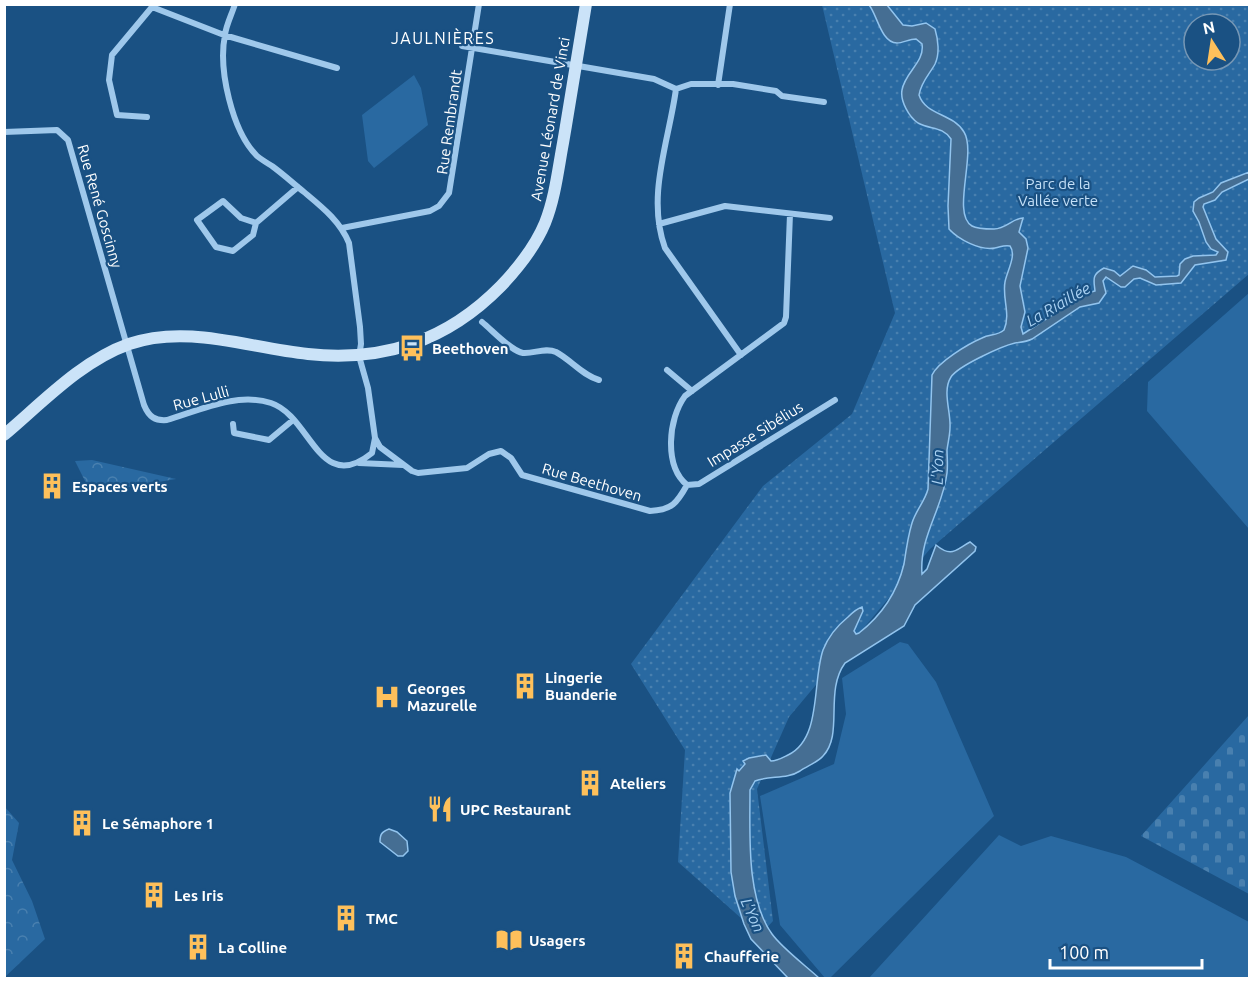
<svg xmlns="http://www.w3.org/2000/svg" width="1254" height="983" font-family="Ubuntu,sans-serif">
<defs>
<pattern id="forest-crowns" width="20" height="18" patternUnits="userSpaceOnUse" patternTransform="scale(1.5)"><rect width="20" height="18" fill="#2969a1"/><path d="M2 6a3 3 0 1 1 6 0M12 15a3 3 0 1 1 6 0" fill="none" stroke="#4980af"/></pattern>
<pattern id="cemetery-stones" width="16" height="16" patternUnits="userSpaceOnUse" patternTransform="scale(1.5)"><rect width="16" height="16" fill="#2969a1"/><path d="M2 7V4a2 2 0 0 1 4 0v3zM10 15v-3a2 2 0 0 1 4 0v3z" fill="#4980af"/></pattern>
<pattern id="park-dots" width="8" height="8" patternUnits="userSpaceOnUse" patternTransform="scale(1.5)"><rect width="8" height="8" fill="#2969a1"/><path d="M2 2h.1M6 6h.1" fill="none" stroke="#4980af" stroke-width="1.8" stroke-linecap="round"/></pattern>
</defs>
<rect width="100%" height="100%" fill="#1a5183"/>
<path fill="#2969a1" d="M414 75 421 88 428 125 374 168 368 161 362 115Z
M1249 293V529L1147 411 1148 382Z
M900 642 908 644 936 682 994 816 830 978H825L780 925 760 796 834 764 846 714 842 678Z
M999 835 1021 846 1051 836 1126 857 1249 922V978H869Z"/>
<path fill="url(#forest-crowns)" d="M92 460 176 479 99 492 86 483 75 461Z
M4 806 19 823 12 860 32 901 45 939 6 976V978H4Z"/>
<path fill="url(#cemetery-stones)" d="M1249 715V894L1141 836Z"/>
<path fill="url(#park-dots)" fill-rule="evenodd" d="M822 5H1249V274L930 549 789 717 757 789 773 921 760 935 678 862 685 750 631 664 763 486 852 414 895 313ZM1194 24H1230V60H1194Z"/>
<path fill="#456e93" stroke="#92c4ee" stroke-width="1.5" d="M869 5H887L903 25 912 26 926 23 935 29C938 39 940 54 935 64 929 75 921 82 919 95 926 116 953 113 964 132 977 153 951 214 972 226 977 229 988 229 994 229 1006 229 1013 218 1023 218L1019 232 1026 239 1028 248 1020 286 1025 312 1021 327 1023 334 1051 316 1077 296 1095 291C1094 280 1091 275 1104 268L1114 271 1120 276 1133 266 1146 270 1155 277 1177 276 1179 275 1180 264 1185 259 1193 256 1216 255 1218 252 1211 249 1206 242 1199 222 1193 211 1194 202 1199 198 1213 192 1221 183 1249 172V179L1222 192 1215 200 1204 204 1203 207 1216 239 1228 252 1226 260 1195 265 1181 283 1156 285 1140 278 1134 279 1125 287H1121L1106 277 1103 281 1106 293 1099 303 1080 307 1032 339C1026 342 1022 342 1015 343 1002 346 958 366 951 377 942 391 951 412 950 427 950 435 948 442 947 450 947 457 948 465 947 473 943 508 919 537 922 574L927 569 936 545C952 558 955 550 970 542L976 547 975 551 915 605 904 626 845 663C824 692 844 734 823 756 818 762 807 766 800 771 786 780 770 775 755 781L750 790C750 834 746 898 772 934 782 948 806 966 819 978H788L751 939 744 924 735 896 731 872 730 793 737 769 739 771 745 764 743 761 749 758 766 755 771 761C777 761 782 758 788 755 822 739 812 682 823 650 828 637 837 626 848 617 852 613 856 609 862 607L863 611 854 631 856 634 859 633C882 615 897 593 904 564 906 550 908 536 912 523 916 510 925 501 928 489L932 375C938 362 968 344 982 338 990 334 997 336 1004 330 1011 314 1002 298 1005 282 1007 271 1017 255 1010 246 1003 245 1001 247 995 248 980 251 958 239 949 229L948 206 951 139C942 126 931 130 918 123 909 117 900 101 902 90 905 72 925 62 922 44L916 39C909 39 903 43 897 43 881 43 877 14 869 5Z
M389 829 397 832 407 841 408 851 403 856H398L380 842C380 835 381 832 389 829Z"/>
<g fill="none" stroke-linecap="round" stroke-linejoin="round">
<path stroke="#9fc8eb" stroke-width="6" d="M235 4C232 14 226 25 225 35 218 69 232 131 257 156 262 160 267 163 272 166 283 174 294 184 304 192 322 207 340 221 349 243L360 327 361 344 359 356 368 388 375 438 380 447 412 471 418 473 467 468 489 454 501 451 511 458 522 475 650 511C672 510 677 503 687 485
M462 46 654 79 676 89
M718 85 730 4
M676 89C669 141 646 196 665 248L741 355
M676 89 691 84H733L776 91 782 96 824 102
M147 117 117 115 109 80 112 55 152 7 224 35 337 68
M4 132 57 130 68 140 144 405C149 417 155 421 167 420 200 410 237 392 271 403 311 416 319 496 372 453L375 438
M256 223 241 218 223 201 197 220 216 247 233 251 253 235 256 223 298 187
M659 224 725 206 830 218
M342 228 430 211 439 206 449 193 479 4
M482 322C492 330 511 351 523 353 534 354 545 347 556 352 571 360 582 375 599 380
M667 370 692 391
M233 424 234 433 269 440 293 420
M359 463 403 465
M687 485C664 466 668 419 685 396L784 323 786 317 790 214
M687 485 699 484 835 400"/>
<path stroke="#cbe3f8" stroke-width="12" d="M4 435C42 403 81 361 129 344 188 324 248 348 308 354 384 362 447 341 501 286 519 267 535 247 545 223 555 198 558 170 563 143 571 97 578 51 586 4"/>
</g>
<defs>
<g id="bus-bare" transform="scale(2.07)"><path d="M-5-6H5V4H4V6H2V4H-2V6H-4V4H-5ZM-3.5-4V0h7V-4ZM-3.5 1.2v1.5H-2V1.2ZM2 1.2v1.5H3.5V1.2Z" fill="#fec05b" stroke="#1a5183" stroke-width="2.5" paint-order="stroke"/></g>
<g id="building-bare" transform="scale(2.07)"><path d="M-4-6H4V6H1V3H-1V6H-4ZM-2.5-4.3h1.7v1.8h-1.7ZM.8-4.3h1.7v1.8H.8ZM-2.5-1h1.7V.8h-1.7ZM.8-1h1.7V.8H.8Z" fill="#fec05b" stroke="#1a5183" stroke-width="2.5" paint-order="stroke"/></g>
<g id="hospital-bare" transform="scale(2.07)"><path d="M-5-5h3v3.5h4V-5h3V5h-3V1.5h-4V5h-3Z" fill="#fec05b" stroke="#1a5183" stroke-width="2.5" paint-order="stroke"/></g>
<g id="restaurant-bare" transform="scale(2.07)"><path d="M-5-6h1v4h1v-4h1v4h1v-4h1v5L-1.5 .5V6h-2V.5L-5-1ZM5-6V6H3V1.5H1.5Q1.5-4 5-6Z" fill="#fec05b" stroke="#1a5183" stroke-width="2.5" paint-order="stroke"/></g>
<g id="library-bare" transform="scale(2.07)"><path d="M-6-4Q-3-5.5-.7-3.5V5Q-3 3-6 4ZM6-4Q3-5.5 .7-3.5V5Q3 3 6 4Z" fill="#fec05b" stroke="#1a5183" stroke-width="2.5" paint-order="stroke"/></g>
</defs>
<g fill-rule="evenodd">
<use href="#bus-bare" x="412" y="348"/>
<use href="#building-bare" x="52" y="486"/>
<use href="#building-bare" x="525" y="686"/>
<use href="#hospital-bare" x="387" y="697"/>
<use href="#building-bare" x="590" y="783"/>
<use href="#restaurant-bare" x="440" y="809"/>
<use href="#building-bare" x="82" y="823"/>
<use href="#building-bare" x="154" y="895"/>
<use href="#building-bare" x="346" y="918"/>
<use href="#library-bare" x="509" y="940"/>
<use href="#building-bare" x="198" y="947"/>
<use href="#building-bare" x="684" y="956"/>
</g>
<g text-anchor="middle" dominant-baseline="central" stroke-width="4.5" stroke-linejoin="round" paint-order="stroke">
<g font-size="15" fill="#fff" stroke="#1a5183">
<text transform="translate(550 119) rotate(-80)">Avenue Léonard de Vinci</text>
<text transform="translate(449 122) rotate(-82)">Rue Rembrandt</text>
<text transform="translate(100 206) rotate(74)">Rue René Goscinny</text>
<text transform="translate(201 398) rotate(-15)">Rue Lulli</text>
<text transform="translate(755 434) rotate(-32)">Impasse Sibélius</text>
<text transform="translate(592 482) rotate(16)">Rue Beethoven</text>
</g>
<g font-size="15" fill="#c4e0f8" stroke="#1a5183">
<text x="1058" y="183">Parc de la<tspan x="1058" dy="17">Vallée verte</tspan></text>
</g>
<g font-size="15" font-weight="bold" fill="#fff" stroke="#1a5183" text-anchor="start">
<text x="432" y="348">Beethoven</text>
<text x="72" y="486">Espaces verts</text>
<text x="545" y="677">Lingerie<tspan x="545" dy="17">Buanderie</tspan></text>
<text x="407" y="688">Georges<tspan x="407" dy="17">Mazurelle</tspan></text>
<text x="610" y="783">Ateliers</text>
<text x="460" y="809">UPC Restaurant</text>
<text x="102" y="823">Le Sémaphore 1</text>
<text x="174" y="895">Les Iris</text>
<text x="366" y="918">TMC</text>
<text x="529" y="940">Usagers</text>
<text x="218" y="947">La Colline</text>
<text x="704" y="956">Chaufferie</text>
</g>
<g font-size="16" letter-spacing="1.5" fill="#fff" stroke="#1a5183">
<text x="443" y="38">JAULNIÈRES</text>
</g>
<g font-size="16" font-style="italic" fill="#aad2f3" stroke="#1a5183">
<text transform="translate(1058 304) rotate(-30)">La Riaillée</text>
<text transform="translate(937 467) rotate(-89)">L'Yon</text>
<text transform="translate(753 915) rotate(66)">L'Yon</text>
</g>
</g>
<rect width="1254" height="983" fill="none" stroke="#ffffff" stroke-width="12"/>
<g transform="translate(1212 42) rotate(348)"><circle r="28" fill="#1a5183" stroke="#7697b5" stroke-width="1.5"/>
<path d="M0-4.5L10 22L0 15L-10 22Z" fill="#fec05b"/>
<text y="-9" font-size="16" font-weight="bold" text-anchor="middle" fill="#ffffff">N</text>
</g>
<path d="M1050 959v9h152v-9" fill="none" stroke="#ffffff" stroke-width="3"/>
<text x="1059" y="959" font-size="18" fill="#ffffff" stroke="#1a5183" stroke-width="4.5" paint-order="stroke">100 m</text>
</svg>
